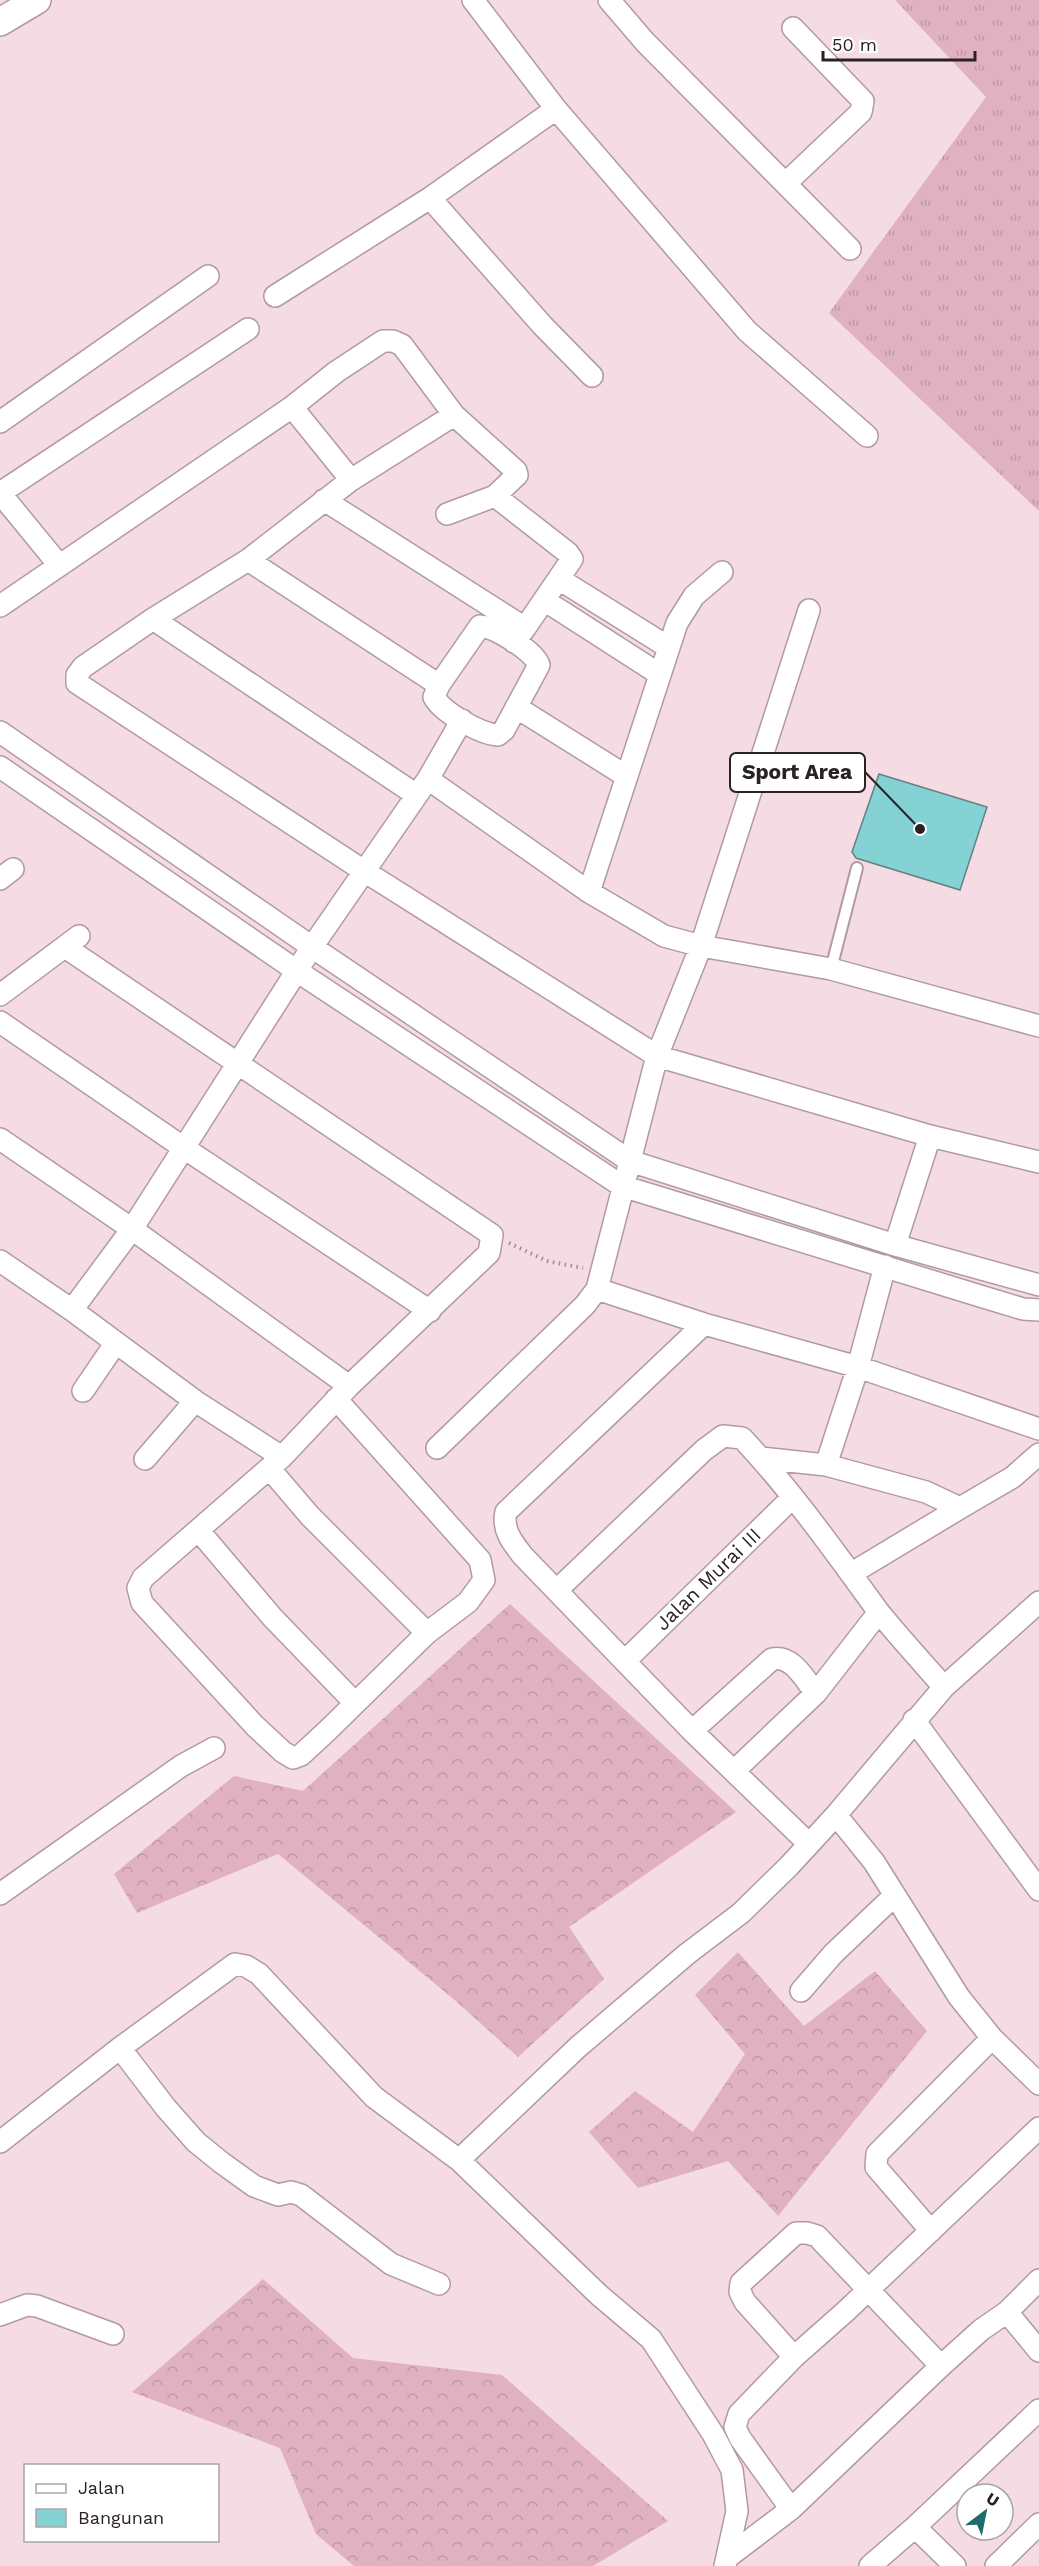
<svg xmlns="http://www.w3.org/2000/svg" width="1039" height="2566" font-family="'Work Sans',sans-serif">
<defs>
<pattern id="grass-tufts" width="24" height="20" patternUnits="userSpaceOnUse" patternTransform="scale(1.5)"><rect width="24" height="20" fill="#e0b1c1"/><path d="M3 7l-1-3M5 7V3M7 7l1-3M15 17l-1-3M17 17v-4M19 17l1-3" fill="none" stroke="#c098a6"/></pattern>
<pattern id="forest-crowns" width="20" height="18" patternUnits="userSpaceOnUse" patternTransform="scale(1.5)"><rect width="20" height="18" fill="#e0b1c1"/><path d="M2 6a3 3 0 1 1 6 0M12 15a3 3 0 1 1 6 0" fill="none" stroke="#c098a6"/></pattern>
</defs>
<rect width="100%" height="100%" fill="#f5dbe3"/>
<path fill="url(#grass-tufts)" d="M895 0H1039V511L829 313 986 97Z"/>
<path fill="url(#forest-crowns)" d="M510 1604 736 1812 569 1927 604 1979 518 2057 457 2002 278 1854 137 1913 114 1874 234 1776 303 1791Z
M738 1952 804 2026 875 1971 927 2031 778 2216 728 2161 638 2188 589 2132 635 2091 693 2132 745 2054 695 1995Z
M263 2279 353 2358 502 2375 668 2521 593 2566H354L316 2534 280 2448 132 2392Z"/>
<path fill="#84d2d3" stroke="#678182" stroke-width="1.5" d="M879 774 987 807 960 890 856 858 852 852Z"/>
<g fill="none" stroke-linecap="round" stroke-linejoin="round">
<g stroke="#b29aa2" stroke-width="14">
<path id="service" d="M831 969 857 868"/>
</g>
<g stroke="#b29aa2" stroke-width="24">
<path id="minor" d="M473 0 556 109 747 331 867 436
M609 0 645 42 850 249
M786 183 861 112 863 101 793 28
M430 198 542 325 592 376
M275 296 430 198 556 109
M454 415 351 480 248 560 153 619 83 667 77 675V683L364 871 657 1056 930 1136 1039 1162
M0 422 208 276
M351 480 292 407 336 372 383 341H393L402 345 454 415 516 471 517 475 495 496 447 514
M0 493 248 329
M0 493 59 565
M495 496 568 553 572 559 525 628
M324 500 525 628 514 642
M248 560 439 685
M559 579 668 647
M544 600 659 674
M0 606 292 407
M153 619 415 794
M480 626C494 626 535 652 539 665L504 730 498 735C480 734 442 712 434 697L439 685Z
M516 707 626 776
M0 732 312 947 630 1161 895 1245 1039 1285
M0 767 297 971 622 1186 980 1296 1023 1309 1039 1310
M428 779 589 892 664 936 701 946 831 969 1039 1026
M0 879 13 869
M589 892 677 623 694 596 722 572
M65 947 492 1235 489 1253 349 1386 282 1457 143 1578 138 1588 142 1603 255 1726 283 1752 293 1758 301 1755 327 1731 427 1633 468 1602 484 1580 480 1560 336 1399
M0 995 79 936
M0 1022 184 1148 430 1311
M0 1139 132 1229 349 1386
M895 1245 930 1136
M0 1261 72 1310
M597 1289 704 1324 858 1367 1039 1429
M704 1324 506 1512C502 1530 512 1542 523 1556L692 1731 809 1844
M83 1391 115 1344
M437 1448 585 1305 597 1289 657 1056 701 946 809 610
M282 1457 195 1401 72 1310 132 1229 312 947 428 779 462 720
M761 1458 826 1465 926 1492 960 1508 1013 1477 1039 1454
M145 1459 195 1401
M826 1465 858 1367 885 1266
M269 1468 310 1516 427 1633
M199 1531 272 1617 355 1703
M852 1573 960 1508
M557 1590 704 1450 723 1436 742 1438C792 1491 835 1552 878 1611 899 1637 922 1662 944 1687
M625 1661 792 1498
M914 1720 1039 1890
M692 1731 772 1659C793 1655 804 1679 816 1693
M734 1771 816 1693 879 1612
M836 1815 874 1862 959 1997 992 2038 1039 2084
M0 1894 181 1766 214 1748
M801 1991 833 1954 894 1896
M120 2048 166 2108 196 2142 222 2163 254 2186 278 2195 291 2192 301 2195 391 2264 439 2284
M0 2142 120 2048 235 1964 246 1966 259 1974 374 2097 459 2160 599 2295 651 2339 713 2434 732 2470 737 2511 725 2566
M459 2160 578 2047 687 1954 741 1913 789 1866 836 1815 944 1687 1039 1602
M931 2231 876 2167 877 2154 992 2038
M1007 2312 1039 2351
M0 2315 27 2305 37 2306 113 2334
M794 2357 745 2302 740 2292 741 2283 796 2233H807L817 2236 941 2366
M791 2509 740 2438 735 2427 739 2414 794 2357 846 2311 1039 2128
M915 2527 955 2566
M728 2557 791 2509 941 2366 981 2330 1007 2312 1039 2280
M870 2566 915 2527 1039 2410
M996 2566 1039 2524"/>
</g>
<g stroke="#b29aa2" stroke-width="30">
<path id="tertiary" d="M0 22 37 0"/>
</g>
<path stroke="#9f8c92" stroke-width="4" stroke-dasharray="1.5 4.5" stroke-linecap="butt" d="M509 1243 547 1261 583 1268"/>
<use href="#service" stroke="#fff" stroke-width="10"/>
<use href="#minor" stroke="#fff" stroke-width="21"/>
<use href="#tertiary" stroke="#fff" stroke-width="27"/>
</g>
<g text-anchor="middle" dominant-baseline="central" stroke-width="5" stroke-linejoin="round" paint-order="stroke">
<g font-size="20" fill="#2a2124" stroke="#fff">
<text transform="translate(708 1579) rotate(-44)">Jalan Murai III</text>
</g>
</g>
<path fill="none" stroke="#2a2124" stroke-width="2" d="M920 829L865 772"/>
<circle fill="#2a2124" stroke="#fff" stroke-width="2" cx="920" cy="829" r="6"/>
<rect fill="#fff" stroke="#2a2124" stroke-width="2" x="730" y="753" width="135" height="39" rx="6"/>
<g font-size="21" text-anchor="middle" font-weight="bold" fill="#2a2124">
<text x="797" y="779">Sport Area</text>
</g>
<rect x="24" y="2464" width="195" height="78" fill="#ffffff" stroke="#aaa6a7" stroke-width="1.5"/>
<rect x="36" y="2484" width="30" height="9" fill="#ffffff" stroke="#aaa6a7" stroke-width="1.5"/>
<text x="78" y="2494" font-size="18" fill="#2a2124">Jalan</text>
<rect x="36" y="2509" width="30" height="18" fill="#84d2d3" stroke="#aaa6a7" stroke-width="1.5"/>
<text x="78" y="2524" font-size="18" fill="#2a2124">Bangunan</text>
<g transform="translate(985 2512) rotate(32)"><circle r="28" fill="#ffffff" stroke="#aaa6a7" stroke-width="1.5"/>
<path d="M0-4.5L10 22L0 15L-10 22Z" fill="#1e6b6d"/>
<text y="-9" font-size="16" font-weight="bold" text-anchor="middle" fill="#2a2124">U</text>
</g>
<path d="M823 51v9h152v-9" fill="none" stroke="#2a2124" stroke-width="3"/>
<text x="832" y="51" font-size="18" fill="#2a2124" stroke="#ffffff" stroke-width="4.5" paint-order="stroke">50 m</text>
</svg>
